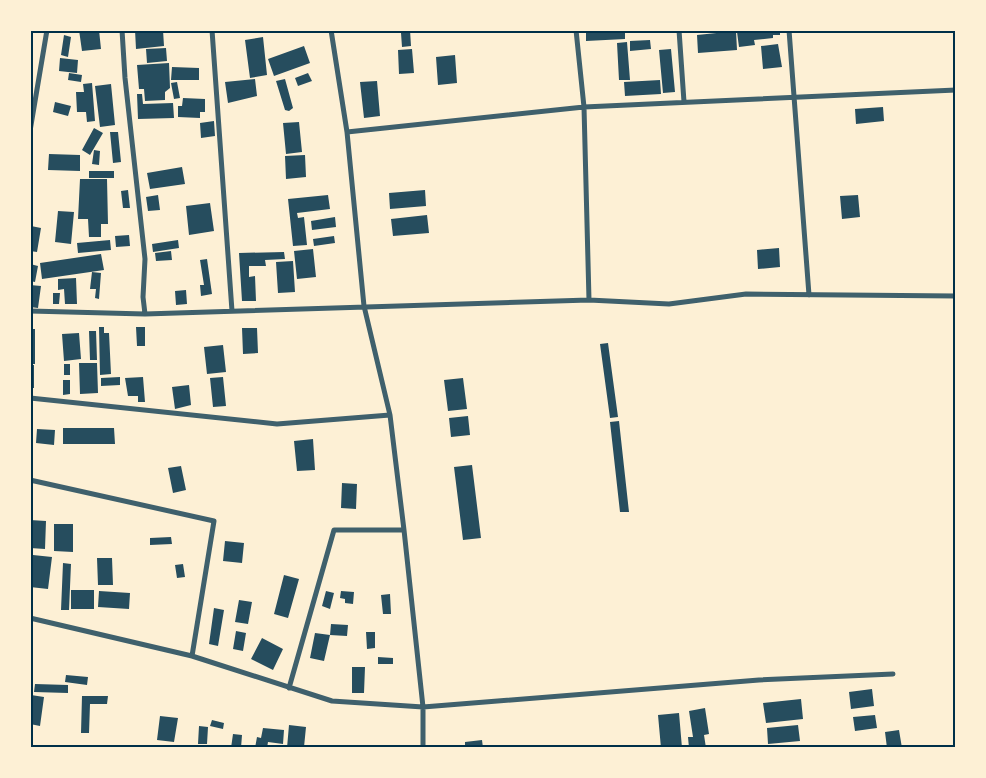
<svg xmlns="http://www.w3.org/2000/svg" width="986" height="778" font-family="'Exo 2',sans-serif">
<rect width="100%" height="100%" fill="#fdf0d5"/>
<path fill="#264d5e" d="M79 30H99L101 49 82 51Z
M135 30H163L164 46 136 49Z
M396 30H410L411 46 402 47 401 33H396Z
M586 30H625V39L586 41Z
M780 30V35H773V38L754 40 755 45 739 47 737 32Z
M736 31 737 50 698 53 697 35Z
M64 35 71 37 68 57 61 55Z
M263 37 267 75 250 78 245 40Z
M650 40 651 49 630 51V41Z
M627 42 630 80H619L617 43Z
M778 44 782 67 763 69 761 46Z
M304 46 310 63 274 76 268 59Z
M166 48 167 61 147 63 146 49Z
M412 49 414 73 399 74 398 50Z
M671 49 675 92 663 93 659 50Z
M455 55 457 83 438 85 436 57Z
M60 58 78 60 77 73 59 71Z
M169 63 170 88 165 92V100L145 101 144 89H139L137 65Z
M172 67 199 68V80H171Z
M69 73 82 75 81 82 68 80Z
M308 73 312 81 298 86 295 78Z
M255 79 257 96 228 103 225 82Z
M285 79 293 108 289 111 285 110 276 81Z
M660 80 661 94 625 96 624 82Z
M377 81 380 116 364 118 360 82Z
M177 82 180 98 174 99 171 83Z
M92 83 95 121 87 122 86 112H77L76 92H84L83 84Z
M111 84 115 125 100 127 95 86Z
M137 94H142L143 104 173 103 174 118 138 119Z
M183 98 205 99V112H200V118L178 117V106H182Z
M55 102 71 106 68 116 53 112Z
M883 107 884 121 856 124 855 109Z
M214 121 215 136 201 138 200 123Z
M299 122 302 152 286 154 283 123Z
M94 128 103 133 90 155 82 150Z
M110 132H118L121 162 113 163Z
M94 150 100 151 99 165 92 164Z
M49 154 80 155V171L48 170Z
M305 155 306 177 286 179 285 156Z
M182 167 185 184 150 189 147 173Z
M89 171H114V178H89Z
M80 179H107L108 224H101V237H89L88 219H78Z
M128 190 130 208H123L121 191Z
M425 190 426 206 390 209 389 193Z
M158 195 160 210 148 211 146 197Z
M328 195 330 209 297 213 298 218 304 217 307 245 293 246 288 199Z
M858 195 860 217 842 219 840 196Z
M210 203 214 231 189 235 186 206Z
M58 211 74 212 71 244 55 242Z
M427 215 429 233 393 236 391 219Z
M335 217 336 227 312 230 311 221Z
M31 226 41 228 37 252 30 251Z
M129 235 130 246 116 247 115 236Z
M334 236 335 243 314 246 313 239Z
M110 240 111 250 78 253 77 243Z
M178 240 179 248 153 252 152 244Z
M779 248 780 267 758 269 757 250Z
M313 249 316 277 297 279 294 251Z
M171 251 172 260 156 261 155 253Z
M284 252 285 259 265 260 266 266H249V277L255 276 256 301H242L239 253Z
M101 254 104 270 42 279 40 263Z
M207 259 212 294 201 296 200 285H204L200 260Z
M293 261 295 292 278 293 276 262Z
M30 264 38 266 35 282 30 281Z
M92 272 101 273 99 299 95 298 96 289H90Z
M76 278 77 304H65L64 289 58 290V279Z
M30 285 41 286 38 308 30 307Z
M186 290 187 304 176 305 175 291Z
M53 293H60L59 304H53Z
M99 327H104V333H109L111 374 100 375Z
M136 327H145V346H137Z
M242 328H257L258 353 243 354Z
M30 329H35V364H30Z
M89 331H96L97 360H90Z
M79 333 81 359 64 361 62 334Z
M608 343 618 417 610 418 600 344Z
M223 345 226 372 207 374 204 347Z
M79 363H97L98 393 80 394Z
M64 364H70V375H64Z
M30 365H34V388H30Z
M120 377V385L101 386V378Z
M143 377 145 402H138V396H128L125 378Z
M223 377 226 406 213 407 210 378Z
M463 378 467 409 448 411 444 380Z
M63 380H70V394L63 395Z
M189 385 191 405 175 409 172 387Z
M468 416 470 435 451 437 449 418Z
M619 421 629 512H620L610 422Z
M63 428H114L115 444H63Z
M37 429 55 430 54 445 36 443Z
M313 439 315 470 297 471 294 441Z
M472 465 481 538 463 540 454 467Z
M181 466 186 490 173 493 168 468Z
M342 483 357 484 356 509 341 508Z
M30 520 46 521 45 549 30 548Z
M54 524H73V552L54 551Z
M171 537 172 544 150 545V538Z
M225 541 244 543 242 563 223 561Z
M33 555 52 557 48 589 30 587Z
M97 558H112L113 585H98Z
M63 563 71 564 69 610H61Z
M183 564 185 577 177 578 175 565Z
M284 575 299 579 288 618 274 614Z
M71 590H94V609H71Z
M99 591 130 593 129 609 98 607Z
M326 591 334 593 330 609 322 606Z
M341 591 354 592 353 604 345 603V599L340 598Z
M390 594 391 614H383L381 595Z
M239 600 252 602 248 624 235 622Z
M214 608 224 610 218 646 209 644Z
M331 624 348 625 347 636 330 635Z
M236 631 246 633 243 651 233 649Z
M366 632H375V648L367 649Z
M315 633 330 635 324 661 310 658Z
M262 638 283 649 273 670 251 659Z
M378 657 393 658V664H378Z
M352 667H365L364 693H352Z
M66 675 88 677 87 685 65 682Z
M35 684 68 685V693L34 692Z
M872 689 874 706 851 709 849 692Z
M31 695 44 697 40 726 30 724Z
M82 696H108L107 704H90L89 733H81Z
M801 699 803 719 766 723 763 703Z
M705 708 709 734 704 735 706 748H689L688 737H693L689 711Z
M679 713 682 748H661L658 715Z
M875 715 877 728 855 731 853 717Z
M160 716 178 718 174 742 157 740Z
M212 720 224 723 223 729 210 726Z
M289 725 306 727 304 747 287 748Z
M798 725 800 741 768 744 767 728Z
M199 726 208 727 207 744H198Z
M263 728 284 730 283 744 268 742 267 748H255L257 737 261 738Z
M899 730 902 748H887L885 732Z
M233 734 242 735 241 748H231Z
M482 740 483 748H465V742Z"/>
<g fill="none" stroke-linecap="round" stroke-linejoin="round">
<path stroke="#3f606c" stroke-width="5" d="M122 30 125 78 145 259 143 297 145 314
M212 30 232 311
M331 30 347 132 364 306 390 415 404 530 423 707V748
M576 30 584 107 589 300
M679 30 684 102
M789 30 809 295
M30 131 47 30
M347 132 584 107 956 90
M30 311 145 314 589 300 669 304 746 294 956 296
M30 398 277 424 390 415
M30 480 214 521 192 656
M30 618 192 656 332 701 423 707 759 680 893 674
M289 688 334 530H404"/>
</g>
<rect width="986" height="778" fill="none" stroke="#fdf0d5" stroke-width="63"/>
<rect x="32" y="32" width="922" height="714" fill="none" stroke="#003049" stroke-width="2"/>
</svg>
